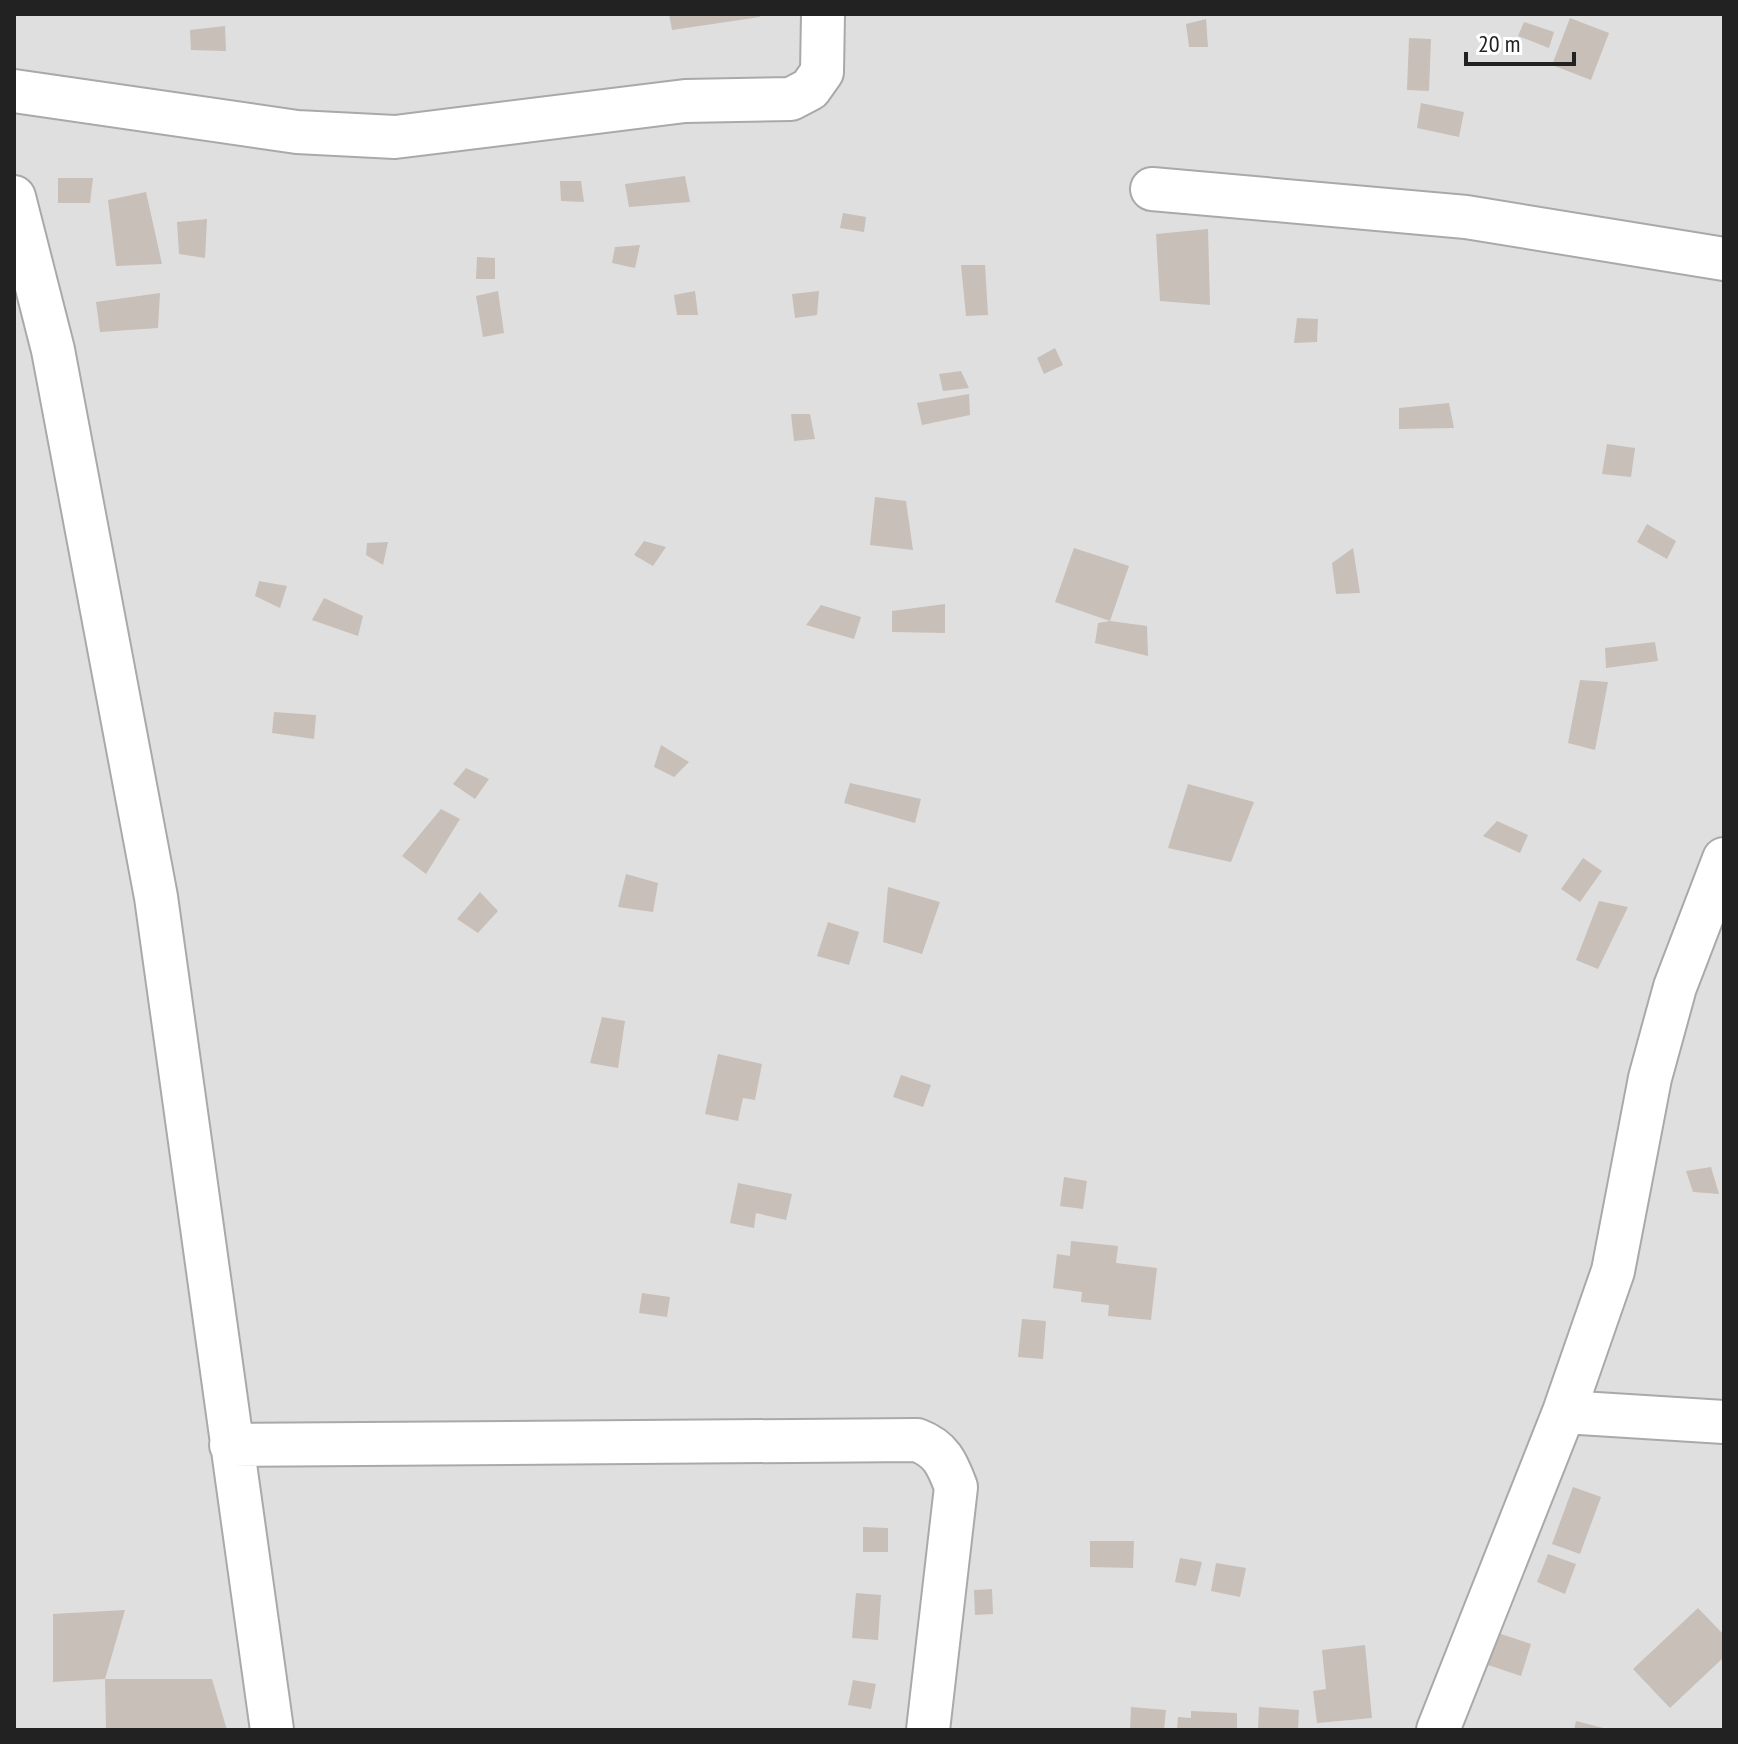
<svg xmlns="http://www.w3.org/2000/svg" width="1738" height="1744" font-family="'PT Sans Narrow',sans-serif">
<rect width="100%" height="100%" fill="#f2efe9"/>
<path fill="#e0dfdf" d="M14 14H1724V1730H14Z"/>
<path fill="#c7bfb8" d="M669 14H759L760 17 672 30Z
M1570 18 1609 33 1591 80 1552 65Z
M1206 19 1208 47H1189L1186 24Z
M1524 22 1554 32 1549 48 1518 36Z
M225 26 226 51 191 50 190 30Z
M1409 38 1431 39 1429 91 1407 90Z
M1421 103 1464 112 1459 137 1417 128Z
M685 176 690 202 629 207 625 184Z
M58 178H93L90 203H58Z
M560 181H581L584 202 561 201Z
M146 192 162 264 116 266 108 200Z
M843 213 866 217 864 232 840 228Z
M207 219 205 258 179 254 177 222Z
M1208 229 1210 305 1160 301 1156 234Z
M640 245 635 268 612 263 615 247Z
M477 257 495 258V279H476Z
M961 265H985L988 315 966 316Z
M498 291 504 333 483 337 476 296Z
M695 291 698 315H677L674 295Z
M819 291 817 315 795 318 792 294Z
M160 293 158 328 100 332 96 302Z
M1297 318 1318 319 1317 342 1294 343Z
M1055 348 1063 365 1044 374 1037 358Z
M961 371 969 388 943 391 939 374Z
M969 394 970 415 922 425 917 403Z
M1449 403 1454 428 1399 429V408Z
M791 414H810L815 439 794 441Z
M1607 444 1635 448 1631 477 1602 474Z
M875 497 906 501 913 550 870 545Z
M1647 524 1676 541 1667 559 1637 542Z
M644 541 666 547 653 566 634 555Z
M388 542 383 565 366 555 367 543Z
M1074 548 1129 566 1110 621 1147 626 1148 656 1095 643 1098 623 1110 621 1055 602Z
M1353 548 1360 593 1336 594 1332 563Z
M259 581 287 586 280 608 255 596Z
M324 598 363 616 358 636 312 620Z
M945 604V633L892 632V611Z
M821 605 861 617 854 639 806 625Z
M1655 642 1658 661 1606 668 1605 648Z
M1580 680 1608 682 1595 750 1568 743Z
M274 712 316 715 314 739 272 733Z
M661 745 689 762 674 777 654 767Z
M466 768 489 779 475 799 453 784Z
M850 783 921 799 915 823 844 803Z
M1188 784 1254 802 1231 862 1168 848Z
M441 809 460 819 426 874 402 856Z
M1497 821 1528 835 1520 853 1483 836Z
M1583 858 1602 871 1580 902 1561 889Z
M626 874 658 883 653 912 618 907Z
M888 887 940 902 922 954 883 942Z
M480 892 498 911 478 933 457 919Z
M1599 901 1628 907 1598 969 1576 960Z
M828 922 859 932 849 965 817 956Z
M602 1017 625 1021 618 1068 590 1063Z
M718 1054 762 1064 755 1100 743 1098 738 1121 705 1114Z
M901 1075 931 1085 923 1107 893 1097Z
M1711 1167 1719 1194 1693 1192 1686 1171Z
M1064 1177 1087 1181 1083 1209 1060 1206Z
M738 1183 792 1194 786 1220 756 1213 754 1228 730 1223Z
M1071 1241 1118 1246 1116 1263 1157 1268 1151 1320 1108 1316 1109 1305 1081 1302 1082 1292 1053 1288 1057 1254 1070 1256Z
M642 1293 670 1297 667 1317 639 1313Z
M1022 1319 1046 1321 1043 1359 1018 1357Z
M1573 1487 1601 1497 1580 1554 1552 1544Z
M863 1527 888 1528V1552H863Z
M1090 1541H1134L1133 1568 1090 1567Z
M1548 1554 1576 1564 1565 1594 1537 1582Z
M1180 1558 1202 1562 1196 1586 1175 1582Z
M1216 1563 1246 1568 1240 1597 1211 1591Z
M992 1589 993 1614 975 1615 974 1590Z
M856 1593 881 1595 878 1640 852 1638Z
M1698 1608 1724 1635V1657L1670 1708 1633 1669Z
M125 1610 105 1679H212L227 1730H106L105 1679 53 1682V1614Z
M1498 1633 1531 1644 1521 1676 1488 1665Z
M1365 1645 1372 1718 1317 1723 1313 1691 1326 1689 1322 1650Z
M853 1680 876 1684 871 1709 848 1705Z
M1131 1707 1166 1710 1164 1730H1130Z
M1259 1707 1299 1710 1298 1730H1258Z
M1191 1711 1237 1713V1730H1177L1178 1717 1191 1718Z
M1576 1721 1607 1729V1730H1574Z"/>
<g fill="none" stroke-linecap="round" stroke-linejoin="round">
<g stroke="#a9a9a9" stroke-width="46">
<path id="street" d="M14 91 297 132 395 137 685 101 791 99 810 89 822 72 823 14
M1152 189 1466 217 1724 259
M14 197 53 350 156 897 272 1730
M1564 1412 1724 1422
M231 1445 917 1440C941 1449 947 1463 956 1487L928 1730
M1438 1730 1564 1412 1613 1271 1650 1078 1675 987 1724 859"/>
</g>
<use href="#street" stroke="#fff" stroke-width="42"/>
</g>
<rect width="1738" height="1744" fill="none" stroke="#222222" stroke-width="32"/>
<path d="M1466 52v12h108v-12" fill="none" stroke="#222222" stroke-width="4"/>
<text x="1478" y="52" font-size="24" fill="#222222" stroke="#ffffff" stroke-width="6" paint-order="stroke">20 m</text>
</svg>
